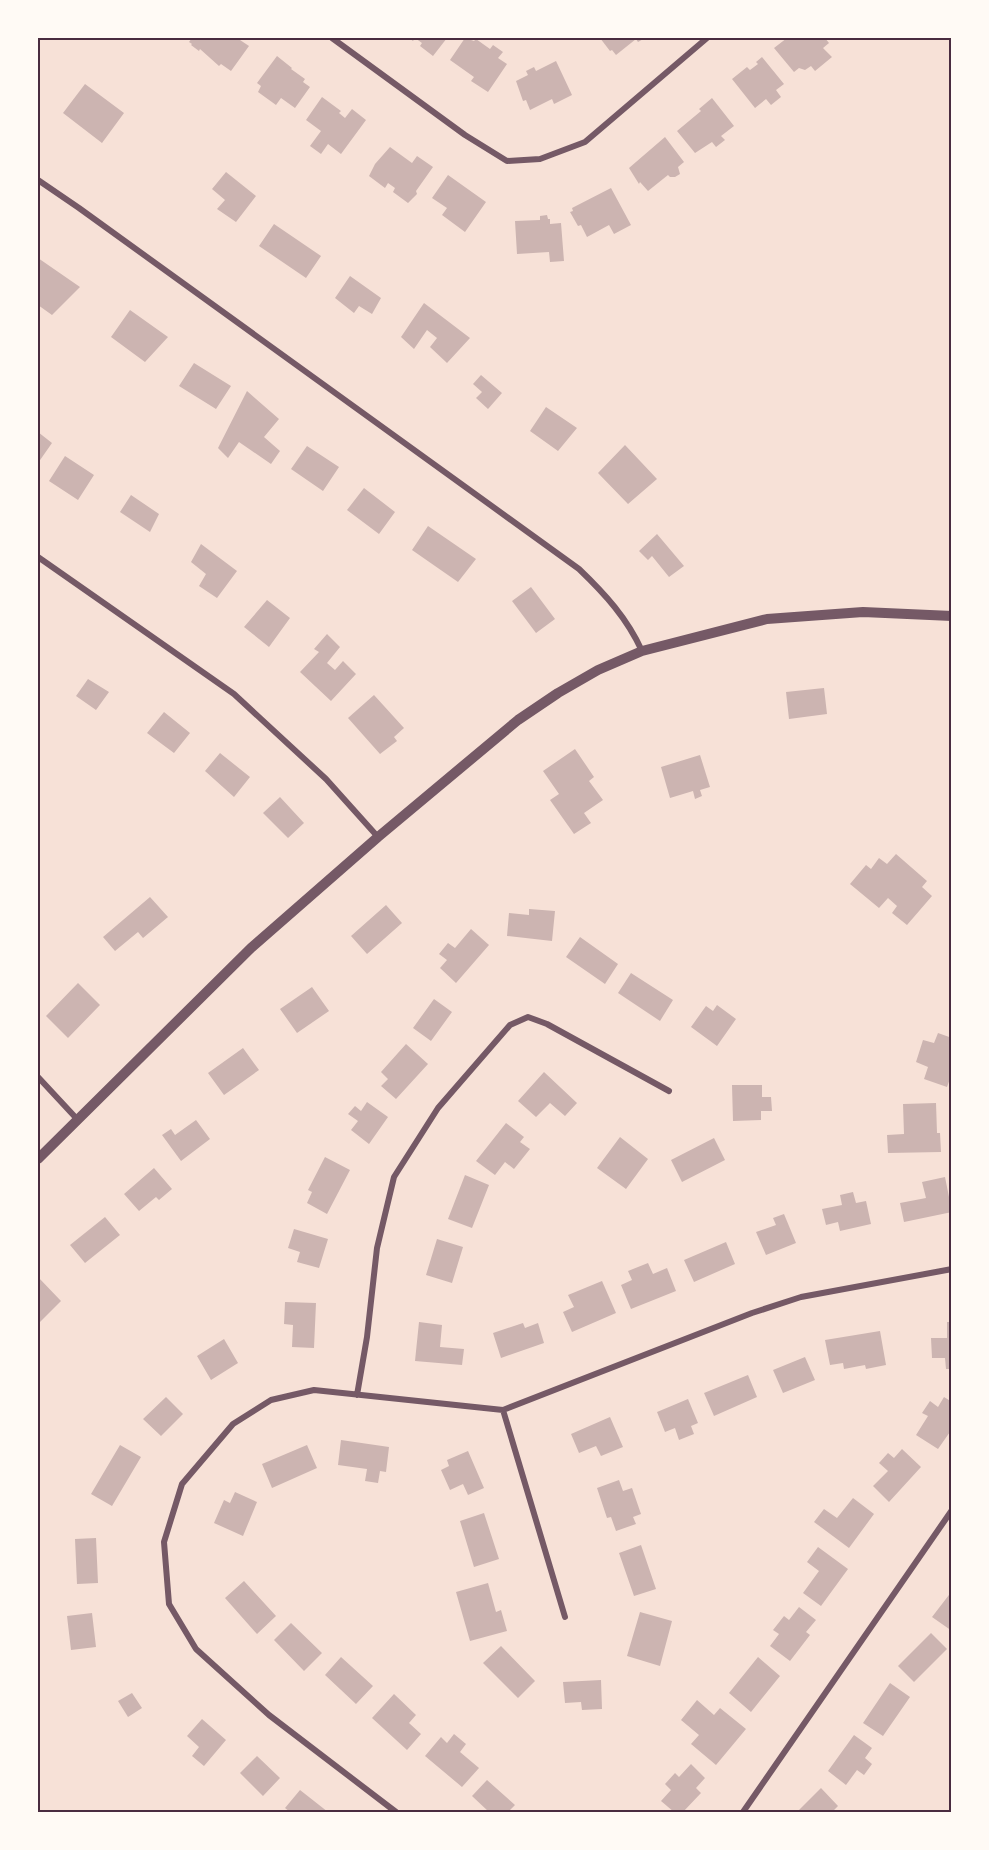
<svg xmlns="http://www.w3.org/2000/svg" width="989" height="1850" font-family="'Sofia Sans Condensed',sans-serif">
<rect width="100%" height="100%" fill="#f7e1d7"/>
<path fill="#ccb4b1" d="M192 38H237L249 46 231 71 221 64 219 66 200 49 199 51 191 45 192 44 189 42Z
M409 38H447L433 56 420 46 422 43 415 38 413 41Z
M465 38 474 41 476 39 490 49 493 45 503 52 498 58 507 64 488 92 471 81 474 77 450 60Z
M600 38H645L638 42 636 39 616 55 612 50 610 51Z
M787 38H825L829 43 823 48 832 57 815 71 811 66 805 70 799 68 794 72 774 48Z
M277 56 292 68 291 69 305 79 303 82 310 87 295 108 281 98 276 105 258 92 261 86 257 83Z
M762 57 784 84 776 90 781 97 771 105 766 99 755 108 732 79 747 67 750 70 758 64 756 62Z
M556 61 572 95 554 104 552 99 530 110 526 100 523 101 516 81 528 75 526 71 534 67 536 71Z
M85 84 124 113 102 143 63 113Z
M322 97 341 111 339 113 345 118 352 109 366 120 341 154 328 144 321 154 310 146 321 131 306 120Z
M712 98 734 126 721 136 725 140 716 147 712 142 695 153 677 131 701 111 699 109Z
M665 137 684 162 678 167 680 174 675 177H670L668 175 648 191 640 182 639 184 629 168Z
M390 147 412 163 417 156 433 167 416 191 417 194 408 203 393 192 395 188 388 183 385 188 369 176 375 164Z
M226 172 256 196 236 222 217 209 225 200 212 189Z
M448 175 486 202 465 232 442 215 447 208 432 198Z
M611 188 631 225 614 234 609 225 587 237 581 225 578 226 570 212 573 211 572 208Z
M547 215 548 219H550V224L561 223 564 261 550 262 549 252 517 254 515 221 540 220V216Z
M274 224 321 256 306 278 259 246Z
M38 258 80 287 52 315 38 305Z
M350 276 381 298 372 314 359 306 354 313 335 298Z
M424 303 470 338 447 363 430 347 437 338 427 330 414 349 401 337Z
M130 310 168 337 145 362 111 337Z
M194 363 231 386 216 409 179 386Z
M481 375 502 393 488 409 476 398 482 392 473 384Z
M247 391 279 419 264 437 280 451 271 464 239 442 228 458 218 448Z
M546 407 577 428 558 451 530 431Z
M38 432 52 443 38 463Z
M625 445 657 479 628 504 598 473Z
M307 446 339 467 323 491 291 469Z
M65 456 94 475 78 500 49 481Z
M364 488 395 512 379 534 347 510Z
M131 495 159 514 150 532 120 512Z
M428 526 476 559 458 582 412 550Z
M657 534 684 566 669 577 652 556 648 560 639 551Z
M201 544 237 571 217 598 199 586 206 574 191 562Z
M531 587 555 619 536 633 512 601Z
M267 600 290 618 269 647 244 627Z
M327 634 340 647 327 663 335 670 343 661 356 674 331 701 300 672 319 652 314 649Z
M88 679 109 692 96 710 76 696Z
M824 688 827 714 789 719 786 692Z
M374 695 404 728 394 737 397 741 380 754 348 718Z
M164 712 190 733 174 753 147 733Z
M575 749 594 777 589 781 603 800 584 813 591 823 574 834 550 800 559 794 543 771Z
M220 753 250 777 234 797 205 771Z
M700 755 710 787 700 790 702 796 695 799 693 791 670 798 661 767Z
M280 797 304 823 288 838 263 813Z
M896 854 927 881 922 887 932 896 907 925 892 913 897 906 888 898 879 908 850 884 866 865 871 869 879 858 887 864Z
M150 897 168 917 143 938 138 932 115 951 103 937Z
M386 905 402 923 367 954 351 936Z
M529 909 555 911 552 941 507 936 509 913 529 915Z
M471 929 489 945 456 983 440 968 447 960 439 954 448 943 455 948Z
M580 937 618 964 605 984 566 957Z
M631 973 673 1000 660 1021 618 993Z
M78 983 100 1005 68 1038 46 1016Z
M312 987 329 1011 297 1033 280 1009Z
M434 999 452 1012 431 1041 413 1028Z
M717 1005 736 1019 717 1046 691 1027 706 1006 713 1011Z
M938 1033 952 1038V1073L947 1087 924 1079 928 1067 916 1062 923 1040 934 1043Z
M406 1044 428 1064 396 1099 381 1086 388 1079 381 1072Z
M243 1048 259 1070 224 1095 208 1073Z
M544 1072 577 1103 565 1116 550 1103 536 1117 518 1101Z
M732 1085H762V1097H771L772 1111H761V1120L733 1121Z
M367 1102 388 1117 369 1144 351 1130 358 1121 348 1114 355 1106 361 1111Z
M936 1103 937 1133H940L941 1152 888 1153 887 1135 904 1134 903 1104Z
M196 1120 210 1139 181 1161 162 1135 171 1129 175 1135Z
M506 1123 524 1137 520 1142 530 1149 514 1169 505 1162 495 1175 476 1161Z
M620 1137 648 1159 626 1189 597 1168Z
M714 1138 725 1160 682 1182 671 1160Z
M325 1157 350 1170 327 1214 307 1203 312 1192 308 1190Z
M154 1168 172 1189 159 1200 156 1197 139 1211 124 1194Z
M465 1175 489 1185 472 1228 448 1219Z
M945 1177 952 1212 904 1222 900 1203 926 1198 922 1182Z
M853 1192 856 1203 866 1201 871 1224 840 1231 838 1222 826 1225 822 1209 842 1205 840 1195Z
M784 1214 796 1243 766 1255 756 1232 776 1225 773 1218Z
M105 1217 120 1235 85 1263 70 1245Z
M294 1229 328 1239 319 1268 297 1262 300 1252 288 1248Z
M437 1239 463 1247 452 1283 426 1275Z
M726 1242 735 1264 694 1282 684 1260Z
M648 1263 653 1274 667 1268 676 1291 631 1309 621 1285 632 1280 628 1271Z
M38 1277 61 1301 38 1324Z
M602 1281 616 1313 572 1332 563 1312 574 1307 568 1295Z
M285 1302 316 1303 314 1348 292 1347 293 1325 284 1324Z
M419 1322 442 1325 440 1347 464 1349 462 1365 415 1361Z
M947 1322H952V1369H946L945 1358H932L931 1338H947Z
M523 1323 525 1328 538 1323 544 1343 501 1358 493 1333Z
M880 1331 886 1365 866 1369 865 1365 844 1369 843 1363 830 1365 825 1340Z
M224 1339 238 1363 211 1380 197 1356Z
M805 1357 815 1380 783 1393 773 1370Z
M748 1375 757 1397 714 1416 704 1393Z
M166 1397 183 1414 161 1436 143 1419Z
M944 1397 952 1402V1429L938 1449 916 1435 928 1416 922 1413 930 1401 938 1407Z
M688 1399 698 1423 691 1426 694 1434 679 1440 675 1428 665 1432 657 1412Z
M610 1417 623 1447 601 1456 596 1446 579 1453 571 1434Z
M341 1440 389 1447 386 1472 380 1471 378 1483 365 1481 367 1469 338 1465Z
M120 1445 141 1457 112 1506 91 1494Z
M307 1445 317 1468 272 1488 262 1464Z
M902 1449 921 1467 889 1502 873 1486 888 1471 879 1463 888 1453 894 1458Z
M468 1451 484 1488 468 1495 463 1484 450 1490 441 1470 449 1466 447 1460Z
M619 1480 623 1491 632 1488 641 1514 633 1517 636 1524 616 1531 611 1517 607 1518 597 1488Z
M235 1492 257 1502 243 1536 214 1523 224 1500 230 1503Z
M853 1498 874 1514 849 1548 814 1522 824 1509 837 1518Z
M484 1513 499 1559 474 1567 460 1521Z
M96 1538 98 1583 77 1584 75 1539Z
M641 1545 656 1589 634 1596 619 1553Z
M818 1547 848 1569 821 1606 803 1593 819 1571 807 1562Z
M244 1581 276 1616 257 1634 225 1598Z
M488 1583 496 1612 501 1610 507 1631 470 1641 456 1592Z
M952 1591V1631L932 1617Z
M799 1607 816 1620 806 1632 810 1635 790 1661 770 1646 779 1634 773 1630 784 1616 789 1620Z
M640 1612 672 1621 660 1666 627 1656Z
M92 1613 96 1647 71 1650 67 1616Z
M291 1623 322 1653 304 1671 274 1640Z
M931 1633 947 1649 914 1682 898 1666Z
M501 1646 535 1681 518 1698 483 1663Z
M341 1657 373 1686 356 1704 325 1675Z
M758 1657 780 1676 751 1712 729 1693Z
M601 1680 602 1709 582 1710 581 1702 565 1703 563 1682Z
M890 1683 910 1697 883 1736 863 1723Z
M132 1693 142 1708 128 1717 118 1701Z
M394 1694 416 1715 409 1723 421 1734 407 1750 372 1718Z
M697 1700 714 1715 720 1708 746 1729 716 1765 691 1744 699 1735 681 1720Z
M202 1719 226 1740 204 1766 192 1756 199 1747 187 1736Z
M454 1734 466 1744 460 1752 479 1768 462 1787 425 1756 441 1737 447 1743Z
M854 1735 872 1748 865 1758 872 1764 864 1775 857 1770 846 1785 828 1771Z
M257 1756 280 1778 263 1796 240 1773Z
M691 1764 705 1778 696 1788 701 1793 683 1812H674L661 1801 671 1790 665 1784 675 1773 679 1777Z
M487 1780 515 1805 508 1812H489L472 1796Z
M821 1788 838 1806 832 1812H797Z
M300 1790 328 1812H290L285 1808Z"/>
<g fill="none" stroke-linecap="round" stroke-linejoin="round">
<path stroke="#755966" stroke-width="6" d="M332 38 465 135 507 161 540 159 585 142 707 38
M38 180 79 208 579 569C605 594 627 618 642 651
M38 557 234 694 326 779 378 837
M38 1077 77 1119
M357 1395 367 1337 377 1248 394 1177 438 1108 510 1025 528 1017 547 1024 669 1091
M503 1410 565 1617
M396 1812 269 1715 196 1649 169 1604 164 1542 182 1484 233 1424 271 1400 314 1390 503 1410 752 1313 801 1297 952 1269
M743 1812 952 1510"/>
<path stroke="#755966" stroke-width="10" d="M38 1159 251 948 378 837 518 720 558 693 598 670 642 651 767 619 863 612 952 616"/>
</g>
<rect width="989" height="1850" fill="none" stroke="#fffaf5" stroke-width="78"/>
<rect x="39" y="39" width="911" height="1772" fill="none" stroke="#4a2c40" stroke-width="2"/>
</svg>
